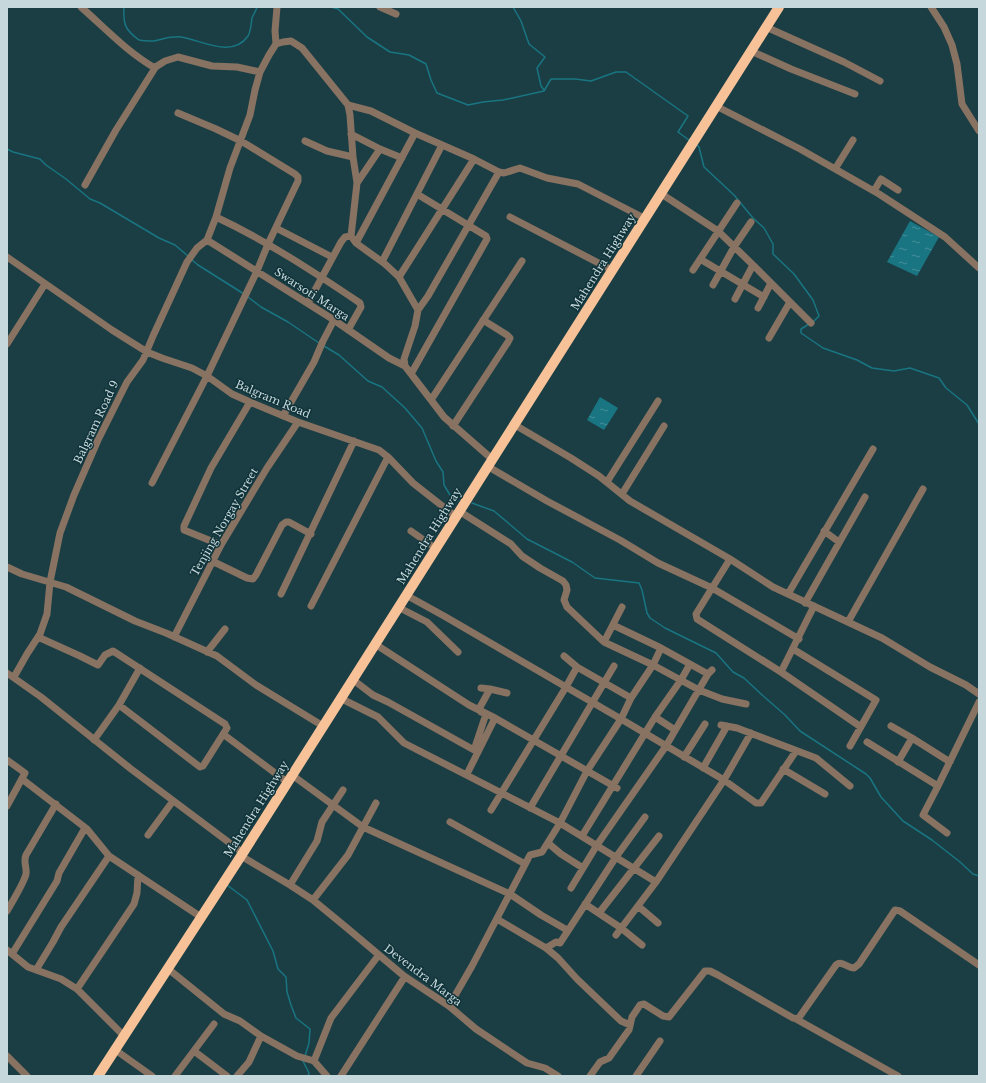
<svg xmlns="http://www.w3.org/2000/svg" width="986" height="1083" font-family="'Libre Baskerville',serif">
<defs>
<pattern id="water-ripples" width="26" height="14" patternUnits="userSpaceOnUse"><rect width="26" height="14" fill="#197582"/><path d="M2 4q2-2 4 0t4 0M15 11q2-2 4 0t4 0" fill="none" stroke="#448e99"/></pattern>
</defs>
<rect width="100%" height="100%" fill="#1b3e44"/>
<path fill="url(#water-ripples)" d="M910 221 939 237 917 276 887 262Z
M600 397 618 408 604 430 587 420Z"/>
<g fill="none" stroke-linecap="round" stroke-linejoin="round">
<path stroke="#197582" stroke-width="1.5" d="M124 7C123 24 125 30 139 40 144 41 149 41 154 41 164 39 171 36 181 37 201 40 232 59 248 36 251 31 251 24 252 18 253 15 256 11 257 7
M331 7 338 9 367 37 390 52 409 55 426 64 431 80 437 93 468 105 483 102 503 100 544 91 551 79H575L591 81 616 72H626L688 116 678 132 689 140
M513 7 521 21 529 44 545 57 537 68 541 86 544 90
M696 144 699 147 704 167 734 195 753 218 764 228 773 244V254L794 274 813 300 819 316 813 322
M7 149 13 152 40 159 46 165 66 179 90 199 100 203 159 238 175 245 188 256
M192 260 198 265 244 294
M248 297 261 307 288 322 319 343
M809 324 801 329V333L823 348 857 360 872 368 894 371 910 368 939 378 946 388 967 405 979 424
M324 346 339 355 368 381 382 387 405 408 422 428 436 461 443 472 444 485 450 495 457 501
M472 503 494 511 527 539 572 562 595 578 639 583 642 590 647 613 650 618 665 628 716 653 733 672 744 678 761 694 785 715 800 731 866 774 870 778 881 797 903 821 932 840 960 862 973 874 979 876
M227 885 247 900 273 951 278 969 286 977 287 992 291 1005 296 1018 310 1029 309 1043 305 1056
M303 1061 309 1073 308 1076"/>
<path stroke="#887262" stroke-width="7" d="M81 7C105 28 127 52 155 68L116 130 85 185
M380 7 396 14
M931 7 944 27 952 45 957 64 962 104 979 131
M766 27 844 62 880 81
M276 44 275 31 277 7
M751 51 791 69 855 94
M154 68 165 61 178 57 212 66 237 67 260 72
M348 105 371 111 415 133 474 159 499 172 504 173 520 168 547 178 578 184 644 218
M716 106 800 149 879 194 945 237 979 268
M178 113 216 129 241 141 295 174 298 177V181L268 244 257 271 207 376 232 394 250 402 298 422 379 450 388 457 413 483 455 516
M351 134 380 149 357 183
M305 141 327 151 353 157
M380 149 402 158
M835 169 853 140
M874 191 881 179 898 190
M660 193 718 231 753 265 811 323
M510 217 612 270
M276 228 332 257
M207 240 334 320 389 358 405 366
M356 243 415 133
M7 257 112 330 147 352 162 358 192 368 207 376 152 483
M700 259 764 297
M382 262 442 145
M693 270 737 203
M399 277 474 159
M713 285 734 247 751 222
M735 299 753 265
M308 303 341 242 345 237 351 236
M758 308 771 283
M418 310 428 296 499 172
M348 330 361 307 360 303C314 272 267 241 216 217L230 168 250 115 255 90 260 72 269 55 276 44 283 42 291 41 302 48 348 105 350 115 353 157 357 183 351 236 356 243 385 264 399 277 418 310 415 326 404 359 405 366 444 417 492 459
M769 338 790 302
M7 344 45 284
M411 374 487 239 486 236 417 194
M431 400 522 261
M283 416 314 362 323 341 334 320
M515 425 571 458 599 476 630 501 730 559 773 587 882 638 930 667 966 685 979 694
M453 426 508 342 510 338 507 335 483 320
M487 466 547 501 620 540 658 563 712 588 799 639
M607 482 658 401
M622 494 664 426
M459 511 511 544 522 556 540 568 563 581 566 585 567 590 564 600 567 607 604 642 653 665 699 690 722 699 746 704
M411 531 435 548
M824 531 839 542
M221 545 184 530V526L211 468 250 402
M730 559 696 614 697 619 781 672 861 727
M212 561 247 578 253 579 256 575 282 525 286 522H289L311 534
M7 567 22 574 66 587 135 621 166 633 217 656 256 685 323 726
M281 594 354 441
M788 594 873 449
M406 595 444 616 621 719 724 780 756 803H761L796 751
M805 603 865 497
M311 606 388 457
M398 607 427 622 458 652
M848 622 923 489
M613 625 661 648 708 674
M38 637 80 656 98 665 105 655 113 651 225 724 227 728 203 766 200 767 119 705
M174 637 221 545 267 468 298 422
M604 642 622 607
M375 644 469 705 495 718 617 788
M793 649 876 700 850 746
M207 652 225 629
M564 656 577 667 631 698
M781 672 814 606
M7 673 41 697 131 769 243 853
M14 677 27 654 40 634 47 614 50 582 60 533 74 495 98 440 127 382 143 360 153 336 187 262 197 248 207 240 216 217
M352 679 373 695 388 702 474 750 486 714 481 712
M481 688 490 689
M340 698 378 717 404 743 560 823 656 882
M479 709 490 689 507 693
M655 717 675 730
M721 725 737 728 816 758 850 786
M891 726 912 738 898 762
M223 734 287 782
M912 738 950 762
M94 740 119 705 140 668
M867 742 938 786 923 815 947 833
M684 757 705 724
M7 760 25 773 7 806
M703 768 727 726
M783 769 825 794
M467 774 495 718
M292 775 363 827 510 894 541 915 567 930
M22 779 87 829 109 856 201 917
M938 786 979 702
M530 808 614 666
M491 810 566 687 577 667
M450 822 525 864
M148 835 173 801
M582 836 655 717 681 680 690 664
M548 843 561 854 583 868
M241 856 290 885 313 900 347 928 404 976 449 1006 476 1029 527 1063 545 1068 558 1076
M290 885 317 841 322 822 343 790
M571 888 597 845 666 746 708 674 712 670
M313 900 348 855 376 803
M585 904 621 928 642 945
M638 906 658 923
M7 911C12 902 24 883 26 874 27 867 23 862 26 855L56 804
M599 913 659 836
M497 919 546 948 558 958 577 979 621 1021 630 1025
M616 935 656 882 724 780 751 733
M546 948 556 942 560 943 616 857 645 817
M7 950 28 967 61 979 77 989 123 1035
M12 954 57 881 59 873 85 828
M167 968 224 1014 240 1021 261 1036 297 1056 314 1061 327 1076
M36 970 53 942 61 927 109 856
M77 989 134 904 137 893 138 875
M449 1006 472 966 530 855 542 852 560 823 587 771 621 719 631 698 653 665 661 648
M796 1019 898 1076
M114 1049 152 1076
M194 1051 227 1076
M7 1056 27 1076
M314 1061 331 1018 378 956
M175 1076 214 1024
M237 1076 249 1062 261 1036
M341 1076 404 978V976
M590 1076 600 1062 609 1058 626 1034 629 1030 632 1017 640 1005 644 1004 663 1016 669 1017 705 971H710L718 975 793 1018 798 1019 836 965C842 960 847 968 854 968L859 964 895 910 900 911 979 965
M636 1076 660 1041"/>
<path stroke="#f7c298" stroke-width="10" d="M98 1076 241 856 779 7"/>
</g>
<g text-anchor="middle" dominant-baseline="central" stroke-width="3" stroke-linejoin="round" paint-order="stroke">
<g font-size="11" fill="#c6d8dc" stroke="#103339">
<text transform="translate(603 262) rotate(-58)">Mahendra Highway</text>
<text transform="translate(312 294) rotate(33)">Swarsoti Marga</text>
<text transform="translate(273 399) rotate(23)">Balgram Road</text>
<text transform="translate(96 422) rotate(-65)">Balgram Road 9</text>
<text transform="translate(224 522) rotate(-60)">Tenjing Norgay Street</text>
<text transform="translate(429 536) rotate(-58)">Mahendra Highway</text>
<text transform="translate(256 809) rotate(-58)">Mahendra Highway</text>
<text transform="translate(423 975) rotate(37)">Devendra Marga</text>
</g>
</g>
<rect width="986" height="1083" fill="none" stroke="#c6d8dc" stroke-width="16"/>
</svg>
